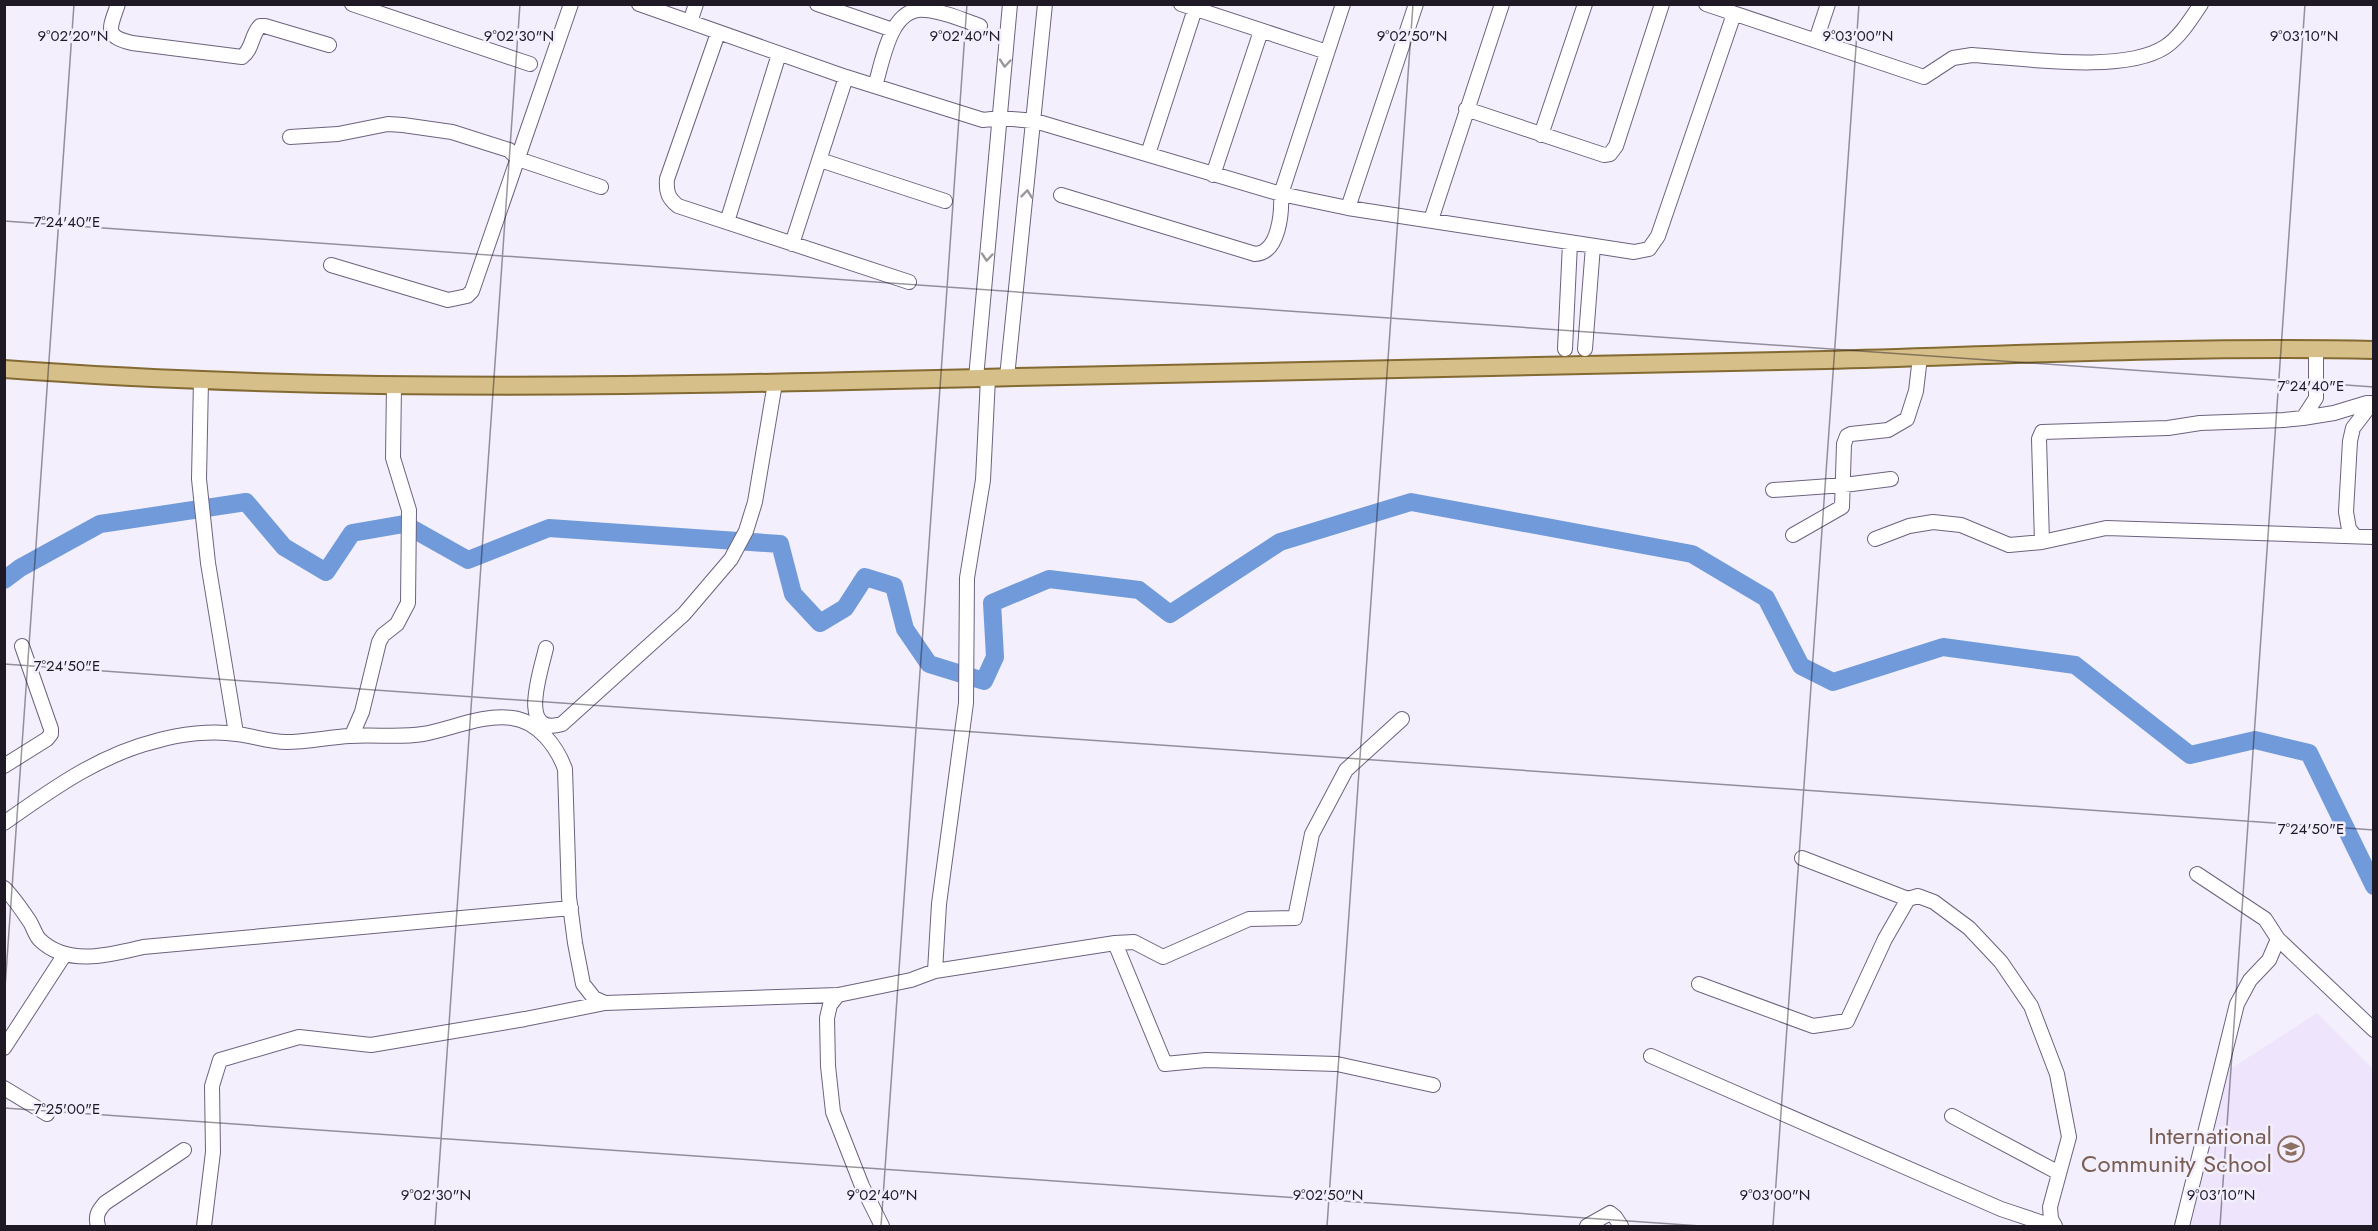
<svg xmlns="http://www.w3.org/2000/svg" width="2378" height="1231" font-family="Jost,sans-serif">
<rect width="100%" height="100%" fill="#f3effc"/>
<path fill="#eee5fc" d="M2317 1013 2373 1069V1226H2191L2227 1071Z"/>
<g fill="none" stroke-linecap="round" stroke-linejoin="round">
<path stroke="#709ad9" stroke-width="18" d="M4 580 20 568 100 524 246 502 284 547 326 572 352 533 404 524 468 560 549 528 780 544 793 594 820 623 845 608 865 577 894 586 905 629 929 664 984 681 995 657 992 603 1049 579 1139 590 1170 614 1280 542 1411 502 1692 554 1766 598 1801 666 1833 682 1943 647 2075 665 2190 755 2255 740 2309 753 2374 886"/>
<g stroke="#6d627e" stroke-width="16">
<path id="minor" d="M118 4C110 28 103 36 132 43L242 57C253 49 251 35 260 26H265L329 45
M352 4 530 64
M639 4 846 77 983 120 1000 118 1035 121 1281 194 1348 208 1634 252 1649 249 1658 236 1734 14
M817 4 893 30
M1181 4 1327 52
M1706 4 1924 77 1953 58 1972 55C2023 58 2123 74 2165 47 2180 37 2191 19 2201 4
M690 22 696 4
M718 33 667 179C666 192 668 198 678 206L909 282
M1816 40 1828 4
M875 86C883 61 890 6 925 10 943 11 963 20 980 26
M1466 109 1604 155 1610 154 1616 146 1662 4
M1541 135 1585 4
M290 137 338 134 388 124 403 125 452 132 509 150 518 159 601 187
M1148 154 1195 9
M820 160 945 201
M1213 175 1261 31
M1061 195 1255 254C1279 253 1282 213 1281 194L1343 4
M1348 208 1416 4
M1431 220 1502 4
M727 222 779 54
M792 244 846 77
M331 265 448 300 467 296 472 291 571 4
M1565 349 1570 243
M1585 349 1593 246
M1007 377 1045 4
M976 378 1010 4
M201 380 199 479 208 563 236 733
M2303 418 2334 413 2367 403H2374
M1773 490 1844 485 1891 479
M1793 535 1842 507 1844 444 1847 436 1851 434 1888 430 1907 419 1916 391 1920 357
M2355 536 2349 529 2346 512 2350 441 2353 428 2372 403
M1875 539 1909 526 1933 522 1961 525 2009 545 2042 542 2106 528 2374 537
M2042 542 2039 439 2042 432 2168 428 2200 423 2284 420 2303 418 2316 398V349
M546 648C541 671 517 737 562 724L684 614 731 559 746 531 755 502 775 383
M352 735 362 712 379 642 383 635 397 624 408 603 409 510 393 458 394 385
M4 766 47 739 51 734V729L22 646
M4 823C51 790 99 755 156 741 180 734 212 730 237 734 254 736 269 742 286 742 308 742 329 737 350 736 374 734 398 738 423 734 452 729 482 714 512 718 538 721 557 747 565 769L569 897 575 943 583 984 594 998 605 1003 838 995
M1802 858 1908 899
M4 888C14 898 22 910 30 922 33 927 35 934 39 939 67 967 110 955 143 947L571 908
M2278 939 2374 1030
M1115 943 1165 1064 1206 1060 1337 1064 1433 1085
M935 971 939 904 966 703 967 578 983 480 988 378
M1699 984 1813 1026 1847 1021 1885 939 1908 899 1918 896 1934 902 1969 928 2001 962 2031 1006 2057 1074 2069 1137 2050 1207 2051 1219 2055 1226
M4 1048 65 954
M1651 1056 2001 1209 2052 1226
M4 1088 47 1114
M1952 1116 2059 1173
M98 1226C95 1216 98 1211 105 1203L184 1150
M204 1226 213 1152 212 1086 220 1060 299 1037 371 1045 525 1019 605 1003
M882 1226 862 1186 833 1112 828 1066 827 1018 830 1005 838 995 911 980 935 971 1115 943 1134 942 1163 957 1249 919 1295 918 1312 834 1346 770 1402 719
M1587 1226 1610 1213 1615 1217 1621 1226
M2182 1226 2237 1004 2250 980 2269 960 2278 939 2265 919 2197 874"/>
</g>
<g stroke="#836a33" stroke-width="20">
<path id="major" d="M4 369C341 394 679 386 1016 377 1286 370 1556 367 1826 360 2009 355 2191 346 2374 350"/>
</g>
<use href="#minor" stroke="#fff" stroke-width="14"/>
<use href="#major" stroke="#d6bf89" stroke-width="16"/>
</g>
<defs><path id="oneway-chevron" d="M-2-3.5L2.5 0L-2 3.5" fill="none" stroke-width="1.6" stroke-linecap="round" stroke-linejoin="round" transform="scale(1.5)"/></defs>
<g stroke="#9a989d">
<use href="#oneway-chevron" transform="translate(1005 63) rotate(95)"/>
<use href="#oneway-chevron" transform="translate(1027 194) rotate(-84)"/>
<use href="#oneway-chevron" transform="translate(987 257) rotate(95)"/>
</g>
<path fill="none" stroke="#1e1925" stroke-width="1.5" stroke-opacity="0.45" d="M4 221 2374 387M4 664 2374 830M4 1002 74 4M4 1108 1701 1226M435 1226 520 4M881 1226 967 4M1327 1226 1413 4M1773 1226 1859 4M2220 1226 2305 4"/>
<defs>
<g id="school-ring" transform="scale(1.35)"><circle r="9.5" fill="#f3effc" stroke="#8d6e63" stroke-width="1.5"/><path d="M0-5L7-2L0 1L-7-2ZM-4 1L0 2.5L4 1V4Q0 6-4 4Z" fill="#8d6e63"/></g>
</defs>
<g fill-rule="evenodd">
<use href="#school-ring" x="2291" y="1149"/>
</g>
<g text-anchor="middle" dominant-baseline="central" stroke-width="5" stroke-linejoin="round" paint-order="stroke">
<g font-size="24" fill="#785e54" stroke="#f3effc" text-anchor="end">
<text x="2272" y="1135">International<tspan x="2272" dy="28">Community School</tspan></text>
</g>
</g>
<g font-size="15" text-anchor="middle" fill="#1e1925" stroke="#f3effc" stroke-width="5" stroke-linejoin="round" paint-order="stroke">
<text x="73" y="41">9°02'20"N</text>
<text x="519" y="41">9°02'30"N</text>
<text x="965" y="41">9°02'40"N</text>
<text x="1412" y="41">9°02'50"N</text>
<text x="1858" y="41">9°03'00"N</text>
<text x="2304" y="41">9°03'10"N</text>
<text x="67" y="227">7°24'40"E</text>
<text x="2311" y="391">7°24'40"E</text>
<text x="67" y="671">7°24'50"E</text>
<text x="2311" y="834">7°24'50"E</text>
<text x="67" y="1114">7°25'00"E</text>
<text x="436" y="1200">9°02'30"N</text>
<text x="882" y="1200">9°02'40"N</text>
<text x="1328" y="1200">9°02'50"N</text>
<text x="1775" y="1200">9°03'00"N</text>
<text x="2221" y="1200">9°03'10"N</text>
</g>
<rect width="2378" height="1231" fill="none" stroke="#1e1925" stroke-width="12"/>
</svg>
